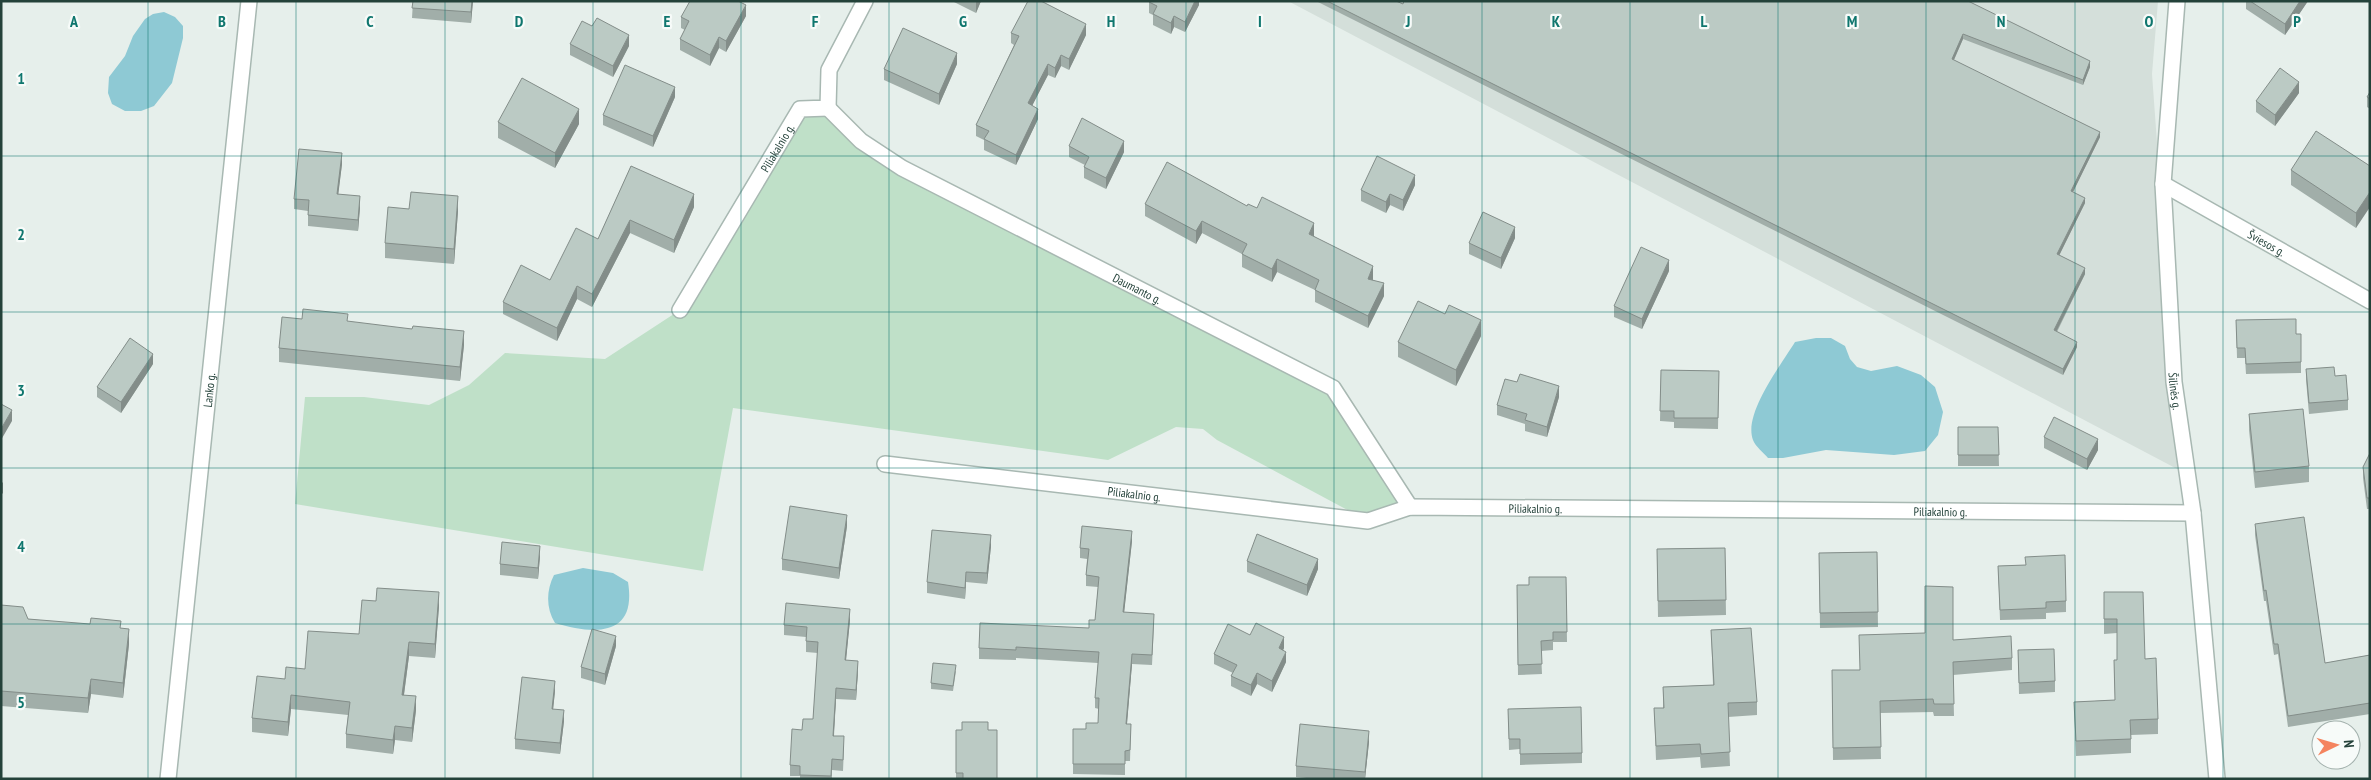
<svg xmlns="http://www.w3.org/2000/svg" width="2371" height="780" font-family="'PT Sans Narrow',sans-serif">
<rect width="100%" height="100%" fill="#e6efeb"/>
<path fill="#d4dfda" d="M1288 1H2158L2152 74 2181 471Z"/>
<path fill="#bfe0c8" d="M828 108 861 141 1333 388 1410 507 1368 521 1217 440 1203 429 1176 427 1108 460 733 408 703 571 295 504 305 397H364L429 405 469 385 505 353 605 359 680 310 800 109Z"/>
<path fill="#8ec9d4" d="M164 12 175 17 183 26V38L172 83 154 106 141 111H125L112 104 108 93 109 77 125 56 133 36 145 19 153 14Z
M1816 338H1831L1845 346 1850 359 1857 367 1871 371 1897 366 1921 375 1935 387 1943 412 1938 435 1925 451 1894 455 1826 450 1783 458H1768C1764 453 1755 446 1753 440 1743 414 1781 365 1795 342Z
M583 568 613 573 628 582C637 637 595 635 555 623 546 608 546 591 554 575Z"/>
<g fill="none" stroke-linecap="round" stroke-linejoin="round">
<g stroke="#a8b8b2" stroke-width="18">
<g id="street">
<path id="s1" d="M2177 1 2163 184 2174 382 2193 513 2217 779"/>
<path id="s2" d="M828 108 861 141 902 168 1333 388 1410 507"/>
<path id="s3" d="M2163 184 2370 301"/>
<path id="s4" d="M680 310 800 109 828 108 829 70 865 1"/>
<path id="s5" d="M885 464 1368 521 1410 507 2193 513"/>
<path id="s6" d="M168 779 249 1"/>
</g>
</g>
<use href="#street" stroke="#fff" stroke-width="15"/>
</g>
<path fill="#a1aea9" d="M413 1H473L471 23 412 18Z
M952 1H981L976 13Z
M1199 1V5L1185 32 1174 27 1171 34 1153 25V15L1149 13V2Z
M1316 1H1396L1403 4 1968 1 2090 67 2083 85 1963 39 1954 60 2100 137 2073 192 2085 203 2059 255 2085 274 2057 332 2077 347 2063 375Z
M2246 1H2308L2285 35 2246 9Z
M746 16 726 52 719 48 710 66 680 50V39L685 30 681 28V17Z
M1011 33 1086 35 1069 70 1061 66 1055 78 1048 75 1032 105 1038 119 1016 165 984 150V140L976 136V125L1014 45 1011 43Z
M570 44 629 46 613 77 570 55Z
M957 64 939 105 884 80V69Z
M2370 92V109L2367 107V97Z
M2299 93 2275 126 2256 112V101Z
M675 97 653 147 603 125V115Z
M498 122 579 124 555 168 498 138Z
M1069 146 1124 152 1106 189 1084 178V167L1085 165 1069 157Z
M342 164 338 194 360 207 358 231 308 226V211L294 209V199Z
M631 166 694 207 674 253 630 233 592 307 577 299 557 341 503 314V302L550 280 598 239Z
M2370 166 2356 228 2291 185V170Z
M1415 185 1403 211 1390 205 1386 213 1361 201V190Z
M1145 204 1247 206 1314 236 1373 279V280L1384 296 1368 328 1315 302V290L1277 272 1272 282 1242 267V254L1202 233 1196 244 1145 216Z
M409 209 458 211 454 264 385 258V243Z
M1515 238 1501 269 1469 254V243Z
M1669 271 1642 329 1614 317V306Z
M302 319 464 345 460 381 279 362V348Z
M2236 320 2296 334H2301V373L2246 374 2245 358H2237Z
M1481 336 1456 386 1398 357V342Z
M153 364 121 413 97 397V387Z
M2306 369 2335 376 2348 400V410L2309 414 2306 380Z
M1661 370 1719 371 1718 429 1674 428V422L1660 421Z
M1559 397 1547 437 1525 431V424L1497 415V405Z
M2249 414 2309 466V482L2255 488 2249 430Z
M1958 427H1998L1999 466H1958Z
M2044 437 2098 450 2087 470 2044 448Z
M2370 453V509H2367L2363 478V467Z
M2255 524 2325 663 2370 655V714L2288 727 2278 654 2274 655 2266 601H2264L2255 535Z
M847 526 839 579 782 570V559Z
M1132 541 1124 612 1154 624 1152 665 1132 664 1127 724H1131L1130 761H1125V775L1073 774V729H1086L1098 723 1099 709 1095 708V698L1098 663 1016 658V660L979 659V648L1089 628 1095 620 1098 587 1086 586V575L1087 559 1080 558V548Z
M991 546 987 584 966 582 965 599 927 593V582Z
M1725 548 1726 615 1658 617 1657 549Z
M1877 552 1878 627 1820 628 1819 553Z
M540 556 538 579 500 575V564Z
M1247 561 1318 569 1307 596 1247 572Z
M2025 565 2066 601V612L2046 613V619L2000 620 1998 566Z
M1566 577 1567 642H1553V650L1541 651 1542 674 1518 675 1517 585H1529Z
M2104 592 2145 659 2158 719V734L2131 735V753L2076 756 2074 702 2115 700 2114 660H2117V633L2104 634Z
M1 605 28 619 121 628 129 644 123 698 91 694 88 713 1 706Z
M439 606 435 658 409 656 404 695 416 710 412 742 395 740 393 754 346 748V734L348 715 291 709 288 736 252 732V718L285 679 305 669Z
M850 620 846 660 858 671 856 700 836 699 834 736 844 747 843 771 832 770V779H800V776H790V765L802 730 813 719 818 653 806 652V637L784 635V625Z
M1711 630 1757 702V715L1728 717 1730 766 1701 768 1700 757 1656 760 1654 708H1663V687L1713 685Z
M1250 635 1284 648 1283 650 1286 662 1272 692 1257 684 1251 696 1231 686V676L1233 673 1214 664V654Z
M1953 640 2012 658V670L1953 675 1954 716H1934L1933 712 1880 713 1881 759 1833 760 1832 670H1859Z
M616 646 605 685 581 678V667Z
M2018 650 2055 681V692L2019 694Z
M956 671 953 691 931 689V683Z
M555 691 553 709 564 721 560 754 515 749V739Z
M1508 709 1582 753V763L1520 765V749L1509 750Z
M956 730H988L997 779H956Z
M1369 742 1365 779H1317L1296 777V766Z"/>
<path fill="#838d89" d="M472 1H473L471 23V12Z
M976 1H981L976 13Z
M1195 1H1199V5L1185 32V22Z
M2300 1H2308L2285 35V24Z
M746 5V16L726 52V41Z
M1174 16V27L1171 34V23Z
M1086 24V35L1069 70V59Z
M1963 34V39L1952 64V59Z
M629 35V46L613 77V66Z
M719 37V48L710 66V55Z
M957 53V64L939 105V94Z
M1061 55V66L1055 78V68Z
M2090 61V67L2083 85V80Z
M1048 64V75L1028 114V103Z
M2299 82V93L2275 126V115Z
M675 87V97L653 147V136Z
M579 109V124L555 168V153Z
M1038 109V119L1016 165V155Z
M2100 132V137L2071 196V191Z
M1124 141V152L1106 189V178Z
M342 153V164L337 205V194Z
M1415 175V185L1403 211V200Z
M2370 192V207L2356 228V213Z
M694 194V207L674 253V240Z
M1390 194V205L1386 213V202Z
M360 196V207L358 231V220Z
M458 196V211L454 264V249Z
M2085 198V203L2057 260V254Z
M630 220V233L592 307V294Z
M1202 221V233L1196 244V231Z
M1314 223V236L1309 247V234Z
M1515 227V238L1501 269V258Z
M1277 259V272L1272 282V269Z
M1669 260V271L1642 329V319Z
M1373 266V279L1368 291V279Z
M2085 268V274L2054 336V330Z
M1384 283V296L1368 328V316Z
M577 286V299L557 341V328Z
M1481 320V336L1456 386V370Z
M464 331V345L460 381V367Z
M2077 342V347L2063 375V369Z
M153 354V364L121 413V402Z
M1559 386V397L1547 437V427Z
M12 410V421L1 440V429Z
M2098 439V450L2087 470V459Z
M3 482V493L1 495V484Z
M847 515V526L839 579V568Z
M1132 531V541L1123 623V612Z
M991 535V546L987 584V573Z
M540 546V556L538 579V568Z
M1318 559V569L1307 596V585Z
M966 572V582L965 599V588Z
M439 592V606L435 658V644Z
M850 609V620L845 670V660Z
M129 629V644L123 698V683Z
M616 636V646L605 685V674Z
M1284 637V648L1279 659V648Z
M409 642V656L402 709V695Z
M1286 652V662L1272 692V681Z
M1132 654V664L1126 735V724Z
M858 661V671L856 700V690Z
M1257 673V684L1251 696V685Z
M91 679V694L88 713V698Z
M555 681V691L552 720V709Z
M836 688V699L833 747V736Z
M291 695V709L288 736V722Z
M416 696V710L412 742V728Z
M564 710V721L560 754V743Z
M395 726V740L393 754V740Z
M1369 731V742L1365 779V772Z"/>
<path fill="#bbcac4" stroke="#838d89" d="M413 1H472L471 12 412 8Z
M690 1H738L746 5 726 41 719 37 710 55 680 39 689 21 681 17Z
M1028 1H1041L1086 24 1069 59 1061 55 1055 68 1048 64 1028 103 1038 109 1016 155 984 139 989 131 976 125 1019 36 1011 33Z
M1149 1H1195L1185 22 1174 16 1171 23 1153 14 1157 6 1149 2Z
M1327 1H1396L1403 4 1404 1H1968L2090 61 2083 80 1963 34 1952 59 2100 132 2071 191 2085 198 2057 254 2085 268 2054 330 2077 342 2063 369Z
M2250 1H2300L2285 24Z
M597 18 629 35 613 66 570 44 582 21 592 26Z
M903 28 957 53 939 94 884 69Z
M625 65 675 87 653 136 603 115Z
M2280 68 2299 82 2275 115 2256 101Z
M522 78 579 109 555 153 498 122Z
M2370 92V99L2367 97Z
M1082 118 1124 141 1106 178 1084 167 1089 157 1069 146Z
M2316 131 2370 166V192L2356 213 2291 170Z
M299 149 342 153 337 194 360 196 358 220 308 215 309 200 294 199Z
M1377 156 1415 175 1403 200 1390 194 1386 202 1361 190Z
M1167 162 1247 206 1248 204 1257 208 1262 197 1314 223 1309 234 1373 266 1368 279 1384 283 1368 316 1315 290 1319 280 1277 259 1272 269 1242 254 1247 244 1202 221 1196 231 1145 204Z
M631 166 694 194 674 240 630 220 592 294 577 286 557 328 503 302 521 265 550 280 576 228 598 239Z
M411 192 458 196 454 249 385 243 388 207 409 209Z
M1483 212 1515 227 1501 258 1469 243Z
M1641 247 1669 260 1642 319 1614 306Z
M1418 301 1445 314 1449 305 1481 320 1456 370 1398 342Z
M303 309 348 314 347 321 412 329 413 326 464 331 460 367 279 348 282 317 302 319Z
M2296 319V334H2301V362L2246 364 2245 348H2237L2236 320Z
M130 338 153 354 121 402 97 387Z
M2334 367 2335 376 2346 375 2348 400 2309 403 2306 369Z
M1661 370 1719 371 1718 418H1674V411H1660Z
M1520 374 1559 386 1547 427 1525 420 1527 414 1497 405 1505 379 1517 382Z
M1 404 12 410 1 429Z
M2303 409 2309 466 2255 472 2249 414Z
M2054 417 2098 439 2087 459 2044 437Z
M1958 427H1998L1999 455H1958Z
M2370 453V498H2367L2363 467Z
M790 506 847 515 839 568 782 559Z
M2304 517 2325 663 2370 655V703L2288 716 2278 644H2274L2266 590 2264 591 2255 524Z
M1082 526 1132 531 1123 612 1154 614 1152 655 1132 654 1126 724H1131L1130 750 1125 751V764H1073V729H1086V723H1098L1099 698H1095L1099 652 1016 647V650L979 648 980 623 1089 628V620H1095L1099 577 1086 575 1089 549 1080 548Z
M932 530 991 535 987 573 966 572 965 588 927 582Z
M1257 534 1318 559 1307 585 1247 561Z
M502 542 540 546 538 568 500 564Z
M1725 548 1726 600 1658 601 1657 549Z
M1877 552 1878 612 1820 613 1819 553Z
M2065 555 2066 601 2046 602V608L2000 610 1998 566 2026 565 2025 557Z
M1529 577H1566L1567 632H1553V640L1541 641 1542 664 1518 665 1517 585H1529Z
M1925 586 1953 587V640L2011 636 2012 658 1953 662 1954 704H1934L1933 699 1880 701 1881 747 1833 748 1832 670H1860L1859 635 1925 633Z
M377 588 439 592 435 644 409 642 402 695 416 696 412 728 395 726 393 740 346 734 350 702 291 695 288 722 252 718 257 676 285 679 286 667 305 669 308 631 359 634 362 600 376 601Z
M2104 592H2143L2145 659 2156 658 2158 719 2130 720 2131 739 2076 741 2074 702 2115 700 2114 660H2117V619H2104Z
M786 603 850 609 845 660 858 661 856 690 836 688 833 736H844L843 760 832 759 831 776 800 775V766L790 765 792 729 802 730 803 719H813L818 642 806 641 807 627 784 625Z
M1 605 23 607 28 619 90 624 91 618 121 621 120 628 129 629 123 683 91 679 88 698 1 691Z
M1256 623 1284 637 1279 648 1286 652 1272 681 1257 673 1251 685 1231 676 1237 665 1214 654 1228 624 1250 635Z
M1751 628 1757 702 1728 703 1730 752 1701 754 1700 744 1656 746 1654 708H1664L1663 687 1714 685 1711 630Z
M592 629 616 636 605 674 581 667Z
M2054 649 2055 681 2019 683 2018 650Z
M933 663 956 665 953 686 931 683Z
M522 677 555 681 552 709 564 710 560 743 515 739Z
M1581 707 1582 753 1520 754V739H1509L1508 709Z
M962 722H988V730H997V779H963V773H956V730H962Z
M1300 724 1369 731 1365 772 1296 766Z"/>
<path fill="none" stroke="#0f766e" stroke-width="1" stroke-opacity="0.55" d="M148 1V779M296 1V779M445 1V779M593 1V779M741 1V779M889 1V779M1037 1V779M1186 1V779M1334 1V779M1482 1V779M1630 1V779M1778 1V779M1926 1V779M2075 1V779M2223 1V779M1 156H2370M1 312H2370M1 468H2370M1 624H2370"/>
<g text-anchor="middle" dominant-baseline="central" stroke-width="4.5" stroke-linejoin="round" paint-order="stroke">
<g font-size="12" fill="#24423a" stroke="#f7fbf9">
<text stroke="none"><textPath href="#s4" startOffset="189">Piliakalnio g.</textPath></text>
<text stroke="none"><textPath href="#s3" startOffset="119">Šviesos g.</textPath></text>
<text stroke="none"><textPath href="#s2" startOffset="360">Daumanto g.</textPath></text>
<text stroke="none"><textPath href="#s6" startOffset="391">Lanko g.</textPath></text>
<text stroke="none"><textPath href="#s1" startOffset="391">Šilinės g.</textPath></text>
<text stroke="none"><textPath href="#s5" startOffset="251">Piliakalnio g.</textPath></text>
<text stroke="none"><textPath href="#s5" startOffset="656">Piliakalnio g.</textPath></text>
<text stroke="none"><textPath href="#s5" startOffset="1061">Piliakalnio g.</textPath></text>
</g>
</g>
<g font-size="16" text-anchor="middle" font-weight="bold" fill="#0f766e" stroke="#f7fbf9" stroke-width="4.5" stroke-linejoin="round" paint-order="stroke">
<text x="74" y="27">A</text>
<text x="222" y="27">B</text>
<text x="370" y="27">C</text>
<text x="519" y="27">D</text>
<text x="667" y="27">E</text>
<text x="815" y="27">F</text>
<text x="963" y="27">G</text>
<text x="1111" y="27">H</text>
<text x="1260" y="27">I</text>
<text x="1408" y="27">J</text>
<text x="1556" y="27">K</text>
<text x="1704" y="27">L</text>
<text x="1852" y="27">M</text>
<text x="2001" y="27">N</text>
<text x="2149" y="27">O</text>
<text x="2297" y="27">P</text>
<text x="21" y="84">1</text>
<text x="21" y="240">2</text>
<text x="21" y="396">3</text>
<text x="21" y="552">4</text>
<text x="21" y="708">5</text>
</g>
<rect width="2371" height="780" fill="none" stroke="#24423a" stroke-width="5"/>
<g transform="translate(2336 745) rotate(85)"><circle r="24" fill="#f7fbf9" stroke="#a3b1ad"/>
<path d="M0-4L9 19L0 12L-9 19Z" fill="#f4845f"/>
<text y="-8" font-size="14" font-weight="bold" text-anchor="middle" fill="#24423a">N</text>
</g>
</svg>
